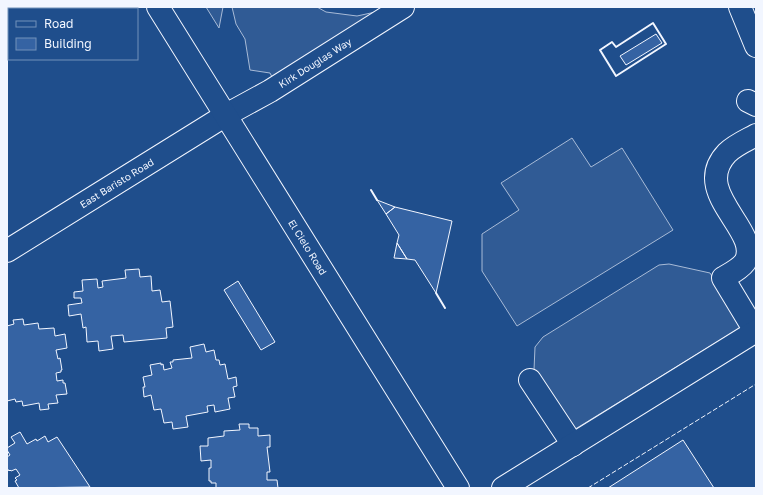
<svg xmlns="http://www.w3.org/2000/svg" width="763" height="495" font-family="'Golos Text',sans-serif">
<rect width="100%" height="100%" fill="#1f4e8c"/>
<path fill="#305b95" stroke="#a8bbd7" d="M206 7H223L219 28Z
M232 7H317L326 12 357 16 380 11 273 79 270 73 250 70 245 39 236 24Z
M572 138 591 167 622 148 673 230 517 326 482 271V234L519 210 501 183Z
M669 264 710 273 743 326 572 431 534 370 535 347 543 337 659 265Z"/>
<path fill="#3563a3" stroke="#f2f6ff" d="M656 34 662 43 626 65 620 56Z
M377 200 395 207 386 214Z
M395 207 452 221 436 293 415 260 407 259 397 243 399 235 386 214Z
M397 243 407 259 394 258Z
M139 269 140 277 151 276 152 291 160 290 162 302 170 301 173 327 166 328 167 338 124 342 123 335 111 336 113 349 99 351 98 341 87 342 86 327 83 328 81 314 69 316 68 305 82 303 81 298H74V292L83 291 82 280 97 279 98 288 103 287 102 281 126 278 125 270Z
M238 281 275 342 261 350 224 290Z
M23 319 24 325 38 323 39 329 54 328 55 336 65 334 67 348 56 350 58 359 60 358 62 370H61V372L56 373 57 381 63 380V383H65L67 394 56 395 58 403 48 404 49 409 40 410 39 403 23 406 22 401 16 402 15 399 7 401V326L14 324 13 320Z
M204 344 206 352 214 350 216 360H219L220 365 225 364 228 379 236 377 237 386 233 387 235 397 228 398 230 409 215 412 214 405 207 406 208 412 186 416 188 427 173 429 172 422 164 423 161 409 154 410 151 395 144 397 143 387H145L143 377 152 375 150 365 161 363V365L163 364 164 370 172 368 170 362H173V360L192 358 190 347Z
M239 424H249V428H258V436L270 435V447H267L270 472H267V480H277L278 488H216V483H211V481H209V468H211V460L201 461 200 446H208V438L224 436V431L240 430Z
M20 432 27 444 36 439 37 441 45 436 48 442 57 437 90 487 19 488 15 481 17 480 15 478 20 475 16 469 11 471 10 470 9 471 7 468V457L10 455 7 450V448L15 443 11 437Z
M683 440 714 488H608Z"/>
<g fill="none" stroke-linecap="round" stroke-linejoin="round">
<g stroke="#f2f6ff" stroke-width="24">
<g id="minor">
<path d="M740 7 756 46"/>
<path d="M748 101 756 105"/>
<path id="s1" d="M7 251 226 115 270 91 403 7"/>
<path d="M755 331 723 278C730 274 740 269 745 262 763 231 689 193 727 153 735 145 747 140 756 135"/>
<path d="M530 380 573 445"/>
<path d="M503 488 756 331"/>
</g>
</g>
<g stroke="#f2f6ff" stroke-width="24">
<g id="major">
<path id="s2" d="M158 7 458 488"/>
</g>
</g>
<use href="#minor" stroke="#1f4e8c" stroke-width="22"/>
<use href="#major" stroke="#1f4e8c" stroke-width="22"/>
<path stroke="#f2f6ff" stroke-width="1" stroke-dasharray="5 2" stroke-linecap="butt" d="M588 488 756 384"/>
<path stroke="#f2f6ff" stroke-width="2" d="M653 23 666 44 616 76 600 50 612 42 616 47Z
M371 190 377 200
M436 293 445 308"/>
</g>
<g text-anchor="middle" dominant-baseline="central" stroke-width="3" stroke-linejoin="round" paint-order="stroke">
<g font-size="10" fill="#f2f6ff" stroke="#1f4e8c">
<text stroke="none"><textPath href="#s1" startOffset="361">Kirk Douglas Way</textPath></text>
<text stroke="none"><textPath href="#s1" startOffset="129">East Baristo Road</textPath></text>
<text stroke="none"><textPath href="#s2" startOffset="283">El Cielo Road</textPath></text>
</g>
</g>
<rect width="763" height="495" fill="none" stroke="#f2f6ff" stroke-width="16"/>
<rect x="8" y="8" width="130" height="52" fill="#1f4e8c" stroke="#7391ba"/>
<rect x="16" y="21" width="20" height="6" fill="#1f4e8c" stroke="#7391ba"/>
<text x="44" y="28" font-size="12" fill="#f2f6ff">Road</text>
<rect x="16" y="38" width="20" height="12" fill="#3563a3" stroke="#7391ba"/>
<text x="44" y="48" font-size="12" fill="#f2f6ff">Building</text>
</svg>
